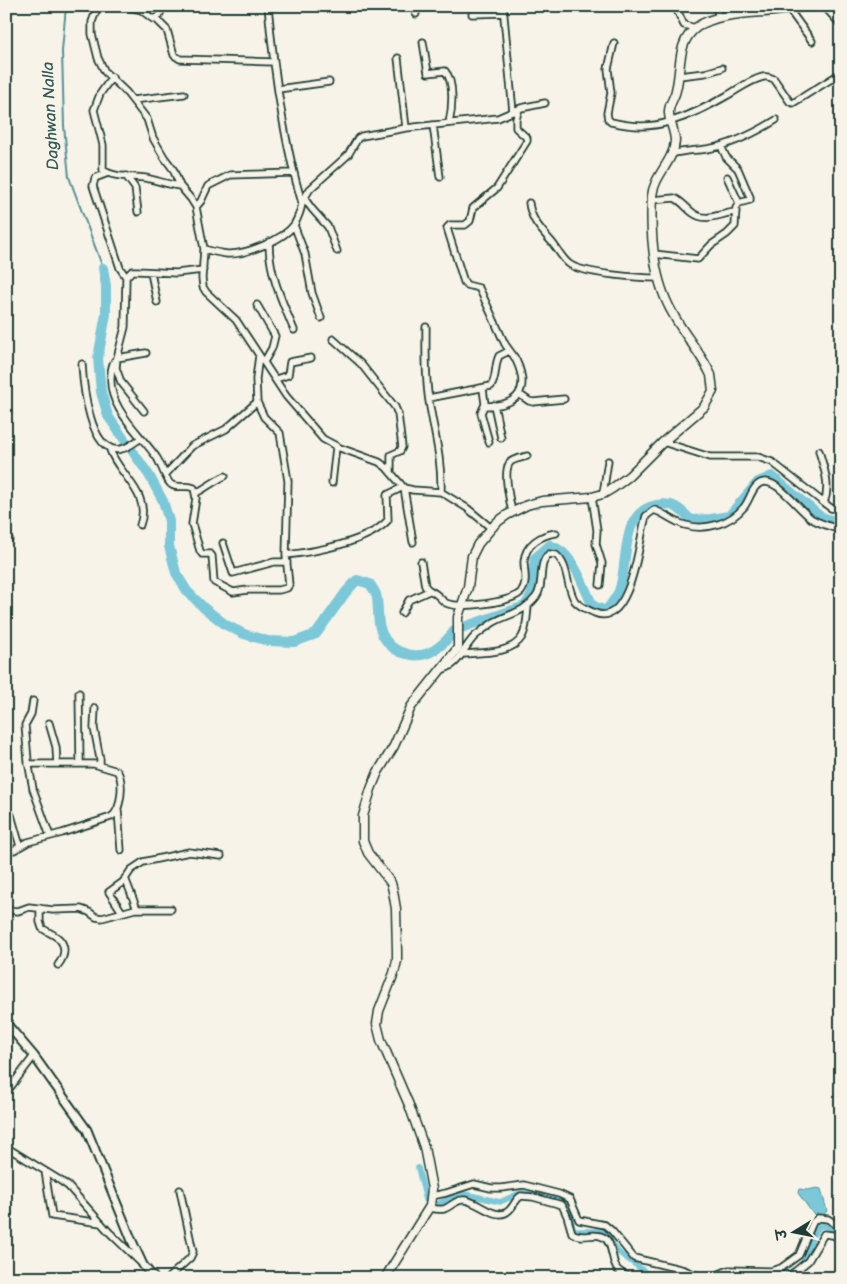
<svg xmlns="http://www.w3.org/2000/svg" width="847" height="1284" font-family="'Balsamiq Sans','Playpen Sans Deva',sans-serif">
<rect width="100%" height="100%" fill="#f7f3e8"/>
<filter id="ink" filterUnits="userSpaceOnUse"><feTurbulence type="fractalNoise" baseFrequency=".02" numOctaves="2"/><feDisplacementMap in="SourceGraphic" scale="10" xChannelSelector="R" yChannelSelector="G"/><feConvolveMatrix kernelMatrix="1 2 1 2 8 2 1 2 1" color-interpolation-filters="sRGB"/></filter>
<g filter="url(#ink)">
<path fill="#7bc8d9" stroke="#569097" d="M817 1188 821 1189 827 1211 822 1216 813 1214 798 1193 799 1189 808 1190Z"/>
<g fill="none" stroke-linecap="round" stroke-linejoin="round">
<path stroke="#569097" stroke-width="2" d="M66 6 62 51 64 126 69 177 103 268"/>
<path stroke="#7bc8d9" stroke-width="5.5" d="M418 1168 426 1200 437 1204 461 1194 470 1195 500 1202 520 1193H537L563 1201 569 1209 573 1228 577 1231H604L618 1252 652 1277 665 1276 676 1278
M800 1265 803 1263 813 1235 820 1226H826L841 1233
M726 1278 743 1276 761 1278
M774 1278 788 1274 793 1270"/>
<path stroke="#7bc8d9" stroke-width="10" d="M103 268 106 286V314L98 358 101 392 108 416 149 475 163 501 169 521V546L176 573 187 591 204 608 226 625 244 634 268 641 294 642 316 634 346 592 357 580 370 584C372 587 374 590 376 594 380 608 375 625 385 639 390 647 398 652 407 654 427 660 443 646 455 630L525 606 532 594 535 558 550 545C574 553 582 584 593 606L606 611C610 605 616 598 619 591 629 564 619 511 657 505 674 502 680 509 691 520L711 519 729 516 758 482 772 476 821 517 841 523"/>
<g stroke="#1f3d34" stroke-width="9">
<path id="minor" d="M103 6 96 11 92 22V34L98 58 105 72 126 92 147 119 153 138 164 157 173 169 180 186 191 199 196 207 204 249 202 278 203 287 206 292 236 320 286 396 323 439 340 448 379 462 386 467 404 488 413 490 441 492 467 508 491 528
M116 6H121
M125 6 141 10 153 19 159 16 163 6
M415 6 416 14
M503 6 513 112
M675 6 684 25 696 28
M716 6 719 18
M824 6 841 25
M788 8 812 41
M472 14 504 13
M156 19 167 30 174 55 180 59 274 62
M423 42 428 73 445 71C455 82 452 110 449 123
M614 43 608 69 611 93 607 113 608 119 611 122C633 127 650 128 672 121 691 115 711 105 728 95 739 89 750 80 763 77 767 76 770 77 774 79L790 102 793 103 841 73
M398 58 406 128
M679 76 705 73 722 68
M112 77 100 94 94 110 103 145V170C114 178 132 176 145 178 157 180 168 185 180 186
M278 89 329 82
M133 100 184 94
M433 125 440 177
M672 154C685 150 694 151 707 149 732 145 755 133 776 120
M108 173 95 178 93 186 120 268 126 277
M126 176 135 188 138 212
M727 177 739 203
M304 198 312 209 328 227 337 251
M652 200 674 198C682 201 686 208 693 213 706 223 721 213 736 212
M302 202 310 189 348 155 358 138 362 136 406 128 498 118 521 108 545 103
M529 203C531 219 539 227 549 239 556 246 561 257 568 263 580 274 641 278 659 278
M196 207 201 201 208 186 230 175 293 173
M294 225 305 254 312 293 321 318
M269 242C269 274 282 301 294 330
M204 249C211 251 219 253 227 254 245 255 283 240 294 225 298 218 301 210 302 203 283 139 274 73 268 6
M654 254 698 259 711 245 727 234 735 226 736 208 739 203 750 200V197L738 169 726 157 721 146
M151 273 157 302
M257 305 275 336 272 348 264 362
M426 327C426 352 425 376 429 401 434 432 442 459 441 492
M333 339 361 364 395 407 398 414 402 447 400 451 391 455V473
M146 353 117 358C112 363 111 369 111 376 108 409 140 433 157 458 161 464 167 483 172 485 179 489 187 484 194 488L196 498 192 524 200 551 202 554H210L212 556 214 582 233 592 248 590H279L287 588 289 585 286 555 288 481 280 433 264 417 257 402 256 379 259 355
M82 364C83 384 90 456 121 449 128 448 135 442 141 438
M276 379 288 375 290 362 311 358
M483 389 485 404 481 413 489 442
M519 394 529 401 533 402 564 399
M429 398 491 386C497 378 494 366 499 356L509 351
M494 405 501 438
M485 406C519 406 530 390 516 360 513 354 508 349 505 344 496 325 488 306 479 288L467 285 464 282 447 228 450 225H465L470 221 473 208 497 188 527 141V138L516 128V119L519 109
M144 411 121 382 116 368 117 358 125 327 126 277 132 271H138L176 273 203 270
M663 442 710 457H758L772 462 824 503 831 508 841 510
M109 447C117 475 152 492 140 525
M819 451C824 469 831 485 824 503
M166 474 192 446 226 429 257 402
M332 483 336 447
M404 488 413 542
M196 493C206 488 214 481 225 476
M603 494 608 461
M592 497 597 530 596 544 602 563 600 585
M512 512C510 501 503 474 509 464 511 459 522 458 527 456
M6 540 9 539
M223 543 233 573 274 562H287
M286 555C314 552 369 542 388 520L387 495 403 487
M421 562 425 586C428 591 433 591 437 595 440 597 442 601 446 603 458 609 511 603 521 592 528 583 524 572 524 562 525 544 541 535 556 533
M402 613 409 600 429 591
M463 654C481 652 511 655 522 637 527 628 527 616 528 606
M440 670C460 666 462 649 475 636 480 632 488 626 494 622 509 614 525 612 536 597 545 585 537 563 549 554L556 555C569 565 566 587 575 601 580 607 588 610 595 613 630 628 639 544 644 524L646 516 654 510C664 513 674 522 685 525 705 531 730 524 744 507 750 500 753 482 765 482 780 482 799 510 812 519 821 524 831 527 841 530
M79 693 80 764
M33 701 31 714 25 725 28 761 33 789 50 836
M95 708 94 728 100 759V765
M49 723 56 747 57 764
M6 808 11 815 20 846
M118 810 121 850
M6 849 14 850 28 842 62 833 111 817C122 810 124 780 117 771L94 764H28
M125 878 137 909
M40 908V922L42 928C51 935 63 936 64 950 64 956 62 960 58 965
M6 910 18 911 29 907 53 910 81 909 89 912 96 917 102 918 135 909H171
M122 912 109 892 123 882 131 870 143 862 189 852 221 856
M6 1093 34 1056
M6 1147 58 1179 68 1186 109 1232 140 1262
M45 1171 52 1216 101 1223
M432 1196 446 1193 474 1184 491 1188H501L524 1185 559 1194 570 1199 579 1220 605 1225 612 1231 634 1258 684 1270 703 1278
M429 1208C434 1209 439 1210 444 1209 452 1206 456 1199 465 1200 478 1202 493 1218 505 1213 513 1210 514 1200 521 1196L533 1197 562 1205 567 1216 572 1233C582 1240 593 1232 603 1237 613 1241 611 1260 617 1269 620 1273 626 1275 630 1278
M168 1278 190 1258 193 1252 180 1190
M710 1278 729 1270 771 1271 781 1268 799 1255 813 1222 818 1218 828 1219 841 1228
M787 1278 808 1261 824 1234 832 1235 841 1238"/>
</g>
<g stroke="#1f3d34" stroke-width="11">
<path id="tertiary" d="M6 1023 34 1056 87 1130 132 1241 143 1265 154 1278"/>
</g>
<g stroke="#1f3d34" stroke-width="11">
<path id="secondary" d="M385 1278 430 1206 432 1189 424 1147 409 1105 381 1040 377 1024 379 1011 394 973 397 961V951L396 909 393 891 391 883 368 853 363 841V816L371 789 378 772 394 746 411 707 458 648V617L468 587 472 556 478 544 496 523 507 515 527 505 542 501 592 497 603 494 613 488 629 476 663 442 704 407 713 391 711 375C701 353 684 335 673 314 653 280 650 235 652 196 654 175 674 161 675 141 675 130 668 120 669 111 669 104 675 97 676 90 682 68 676 42 697 27 724 8 772 16 804 6"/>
</g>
<use href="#minor" stroke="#f7f3e8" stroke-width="5.5"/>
<use href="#tertiary" stroke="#f7f3e8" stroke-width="7"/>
<use href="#secondary" stroke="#f7f3e8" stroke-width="8"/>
</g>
</g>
<g text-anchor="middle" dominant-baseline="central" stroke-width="5" stroke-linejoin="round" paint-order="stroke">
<g font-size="16" font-style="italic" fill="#315955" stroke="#f7f3e8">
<text transform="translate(51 116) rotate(-93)">Daghwan Nalla</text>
</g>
</g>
<rect width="847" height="1284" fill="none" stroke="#f7f3e8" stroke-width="25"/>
<rect x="12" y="12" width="822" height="1259" fill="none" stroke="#1f3d34" stroke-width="2" filter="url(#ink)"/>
<g transform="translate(794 1232) rotate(260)" stroke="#f7f3e8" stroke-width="4" paint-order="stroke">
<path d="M0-4L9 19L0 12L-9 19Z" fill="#1f3d34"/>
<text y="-8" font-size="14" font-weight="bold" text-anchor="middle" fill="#1f3d34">उ</text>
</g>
</svg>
